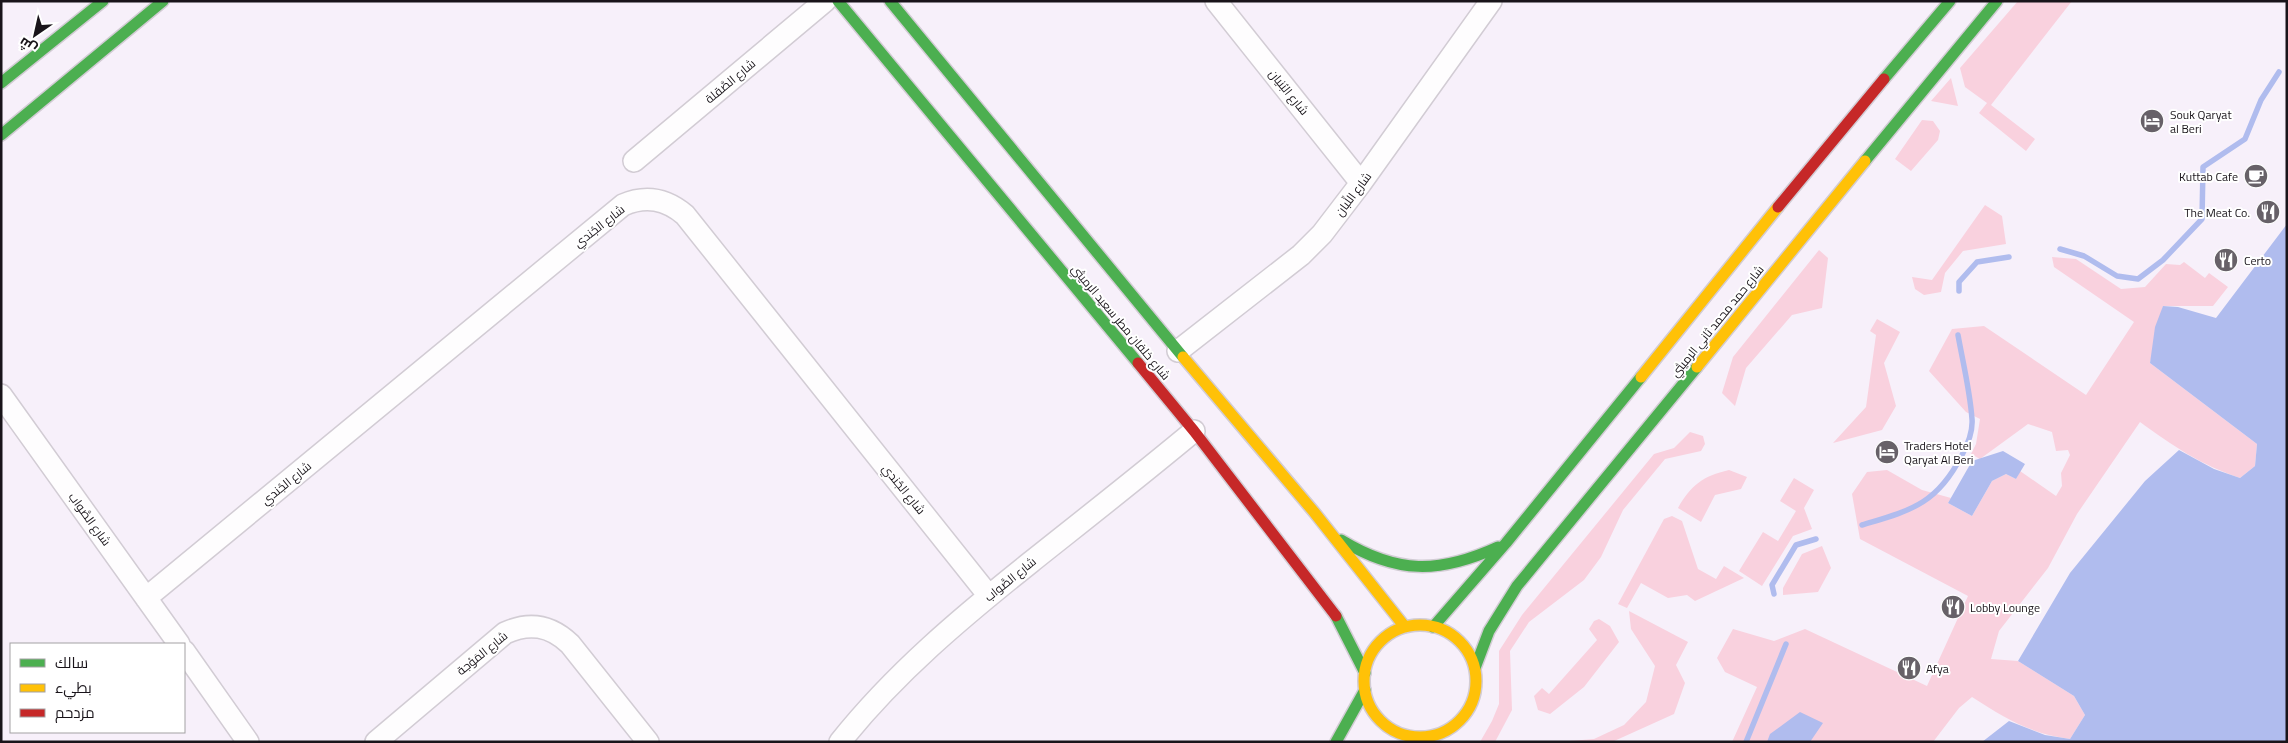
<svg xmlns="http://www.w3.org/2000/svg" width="2288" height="743" font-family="'Titillium Web',Cairo,sans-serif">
<rect width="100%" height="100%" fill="#f7f0fa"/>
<path fill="#f9d1de" d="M2018 1H2072L1991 105 2035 139 2026 151 1979 113 1987 103 1965 87 1960 68Z
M1951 78 1958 106 1931 101Z
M1922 120 1933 121 1940 131 1938 140 1911 171 1895 159Z
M1985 205 2002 216 2006 244 1963 251 1945 273 1941 292 1924 295 1915 289 1912 277 1932 280Z
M1819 250 1828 258 1822 308 1792 315 1746 368 1735 406 1722 393 1733 357Z
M2052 257 2076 259 2121 289 2145 287 2166 264 2180 265 2184 262 2205 278 2209 273 2228 287 2213 306H2163L2150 363 2257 444 2255 466 2240 478C2201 465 2173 446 2140 422L2077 514 2048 568 1999 631 1991 659 2018 661 2074 696 2085 715 2070 739C2029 733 2006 719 1972 697L1959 708 1933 742H1732L1757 687 1725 672 1717 658 1733 629 1774 641 1805 629 1927 686 1968 596 1860 539 1852 494 1867 472 1887 470 1922 490 1951 498 1948 503 1972 516 1992 481 2006 474 2016 479 2020 471 2056 496 2062 486 2061 473 2070 455 2068 450 2056 451 2052 432 2028 424 1980 459 1971 454 1976 444 1980 419 1966 412 1929 371 1952 329 1984 326 2086 395 2134 322 2054 267Z
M1877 319 1900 332 1884 363 1896 406 1882 430 1833 443 1866 407 1876 335 1870 331Z
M1690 432 1703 436 1705 444 1701 451 1665 459 1623 510 1601 557 1584 580 1529 622 1510 651 1512 710 1495 742H1480L1492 721 1499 704V651L1522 615 1654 454 1674 448Z
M1729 470 1747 477 1741 489 1715 495 1701 522 1678 508C1691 485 1703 476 1729 470Z
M1794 478 1814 490 1804 508 1812 529 1793 536 1762 586 1739 571 1763 532 1778 541 1796 511 1780 501Z
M1672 516 1682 521 1698 569 1716 579 1724 566 1744 578 1695 601 1687 595 1668 598 1641 583 1627 608 1618 604 1664 519Z
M1822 546 1831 568 1818 592 1783 595V588L1802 554Z
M1629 611 1688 642 1676 665 1685 683 1674 714 1612 742H1558L1594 739 1624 725 1646 702 1655 666 1631 629Z
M1599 619 1610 626 1619 642 1584 687 1550 714 1538 710 1534 696 1542 688 1549 694 1597 640 1589 629 1594 621Z"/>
<path fill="#b0bcee" d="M2287 224V742H1982L2009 721 2045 735 2070 739 2085 715 2074 696 2018 661 2070 573 2145 481 2179 450 2214 469 2240 478 2255 466 2257 444 2150 363 2155 327 2163 306 2178 307 2216 318Z
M2003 451 2025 464 2016 479 2006 474 1992 481 1972 516 1948 503 1972 461Z
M1800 712 1823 723 1810 742H1767L1770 734Z"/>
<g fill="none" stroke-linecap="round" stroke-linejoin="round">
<path stroke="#b0bcee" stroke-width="5.5" d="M2060 249 2084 256 2117 276 2138 279 2163 260 2202 219 2203 167 2245 139 2261 100 2279 72
M1959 291V282L1977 262 2009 257
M1862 525C1912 510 1937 504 1962 455 1968 444 1973 432 1972 419 1970 391 1963 363 1958 335
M1774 594 1772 585 1796 545 1816 539
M1746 742 1786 644"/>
<g stroke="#d2ccd4" stroke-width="24">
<path id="street" d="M1216 1 1361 183
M634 161 825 1
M1178 351 1301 255 1322 234 1361 183 1491 1
M1 395 179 644
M146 598 623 205C646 195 666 199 685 215L989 596
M184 651 248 742
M376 742 505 633C529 622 550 625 570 644L648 742
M840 742C895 673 962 617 1031 562 1085 519 1140 476 1194 431"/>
</g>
<g stroke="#d2ccd4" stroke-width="14">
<path id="fast" d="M838 1 1138 363
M890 1 1183 357
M1884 79 1950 1
M1 83 103 1
M1 135 163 1
M1865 161 1997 1
M1341 540C1397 574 1439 574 1498 547
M1336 616 1365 673
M1433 627 1506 543 1641 377
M1475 668 1489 631 1517 586 1697 367
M1336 742 1365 690"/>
</g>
<g stroke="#d2ccd4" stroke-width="14">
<path id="slow" d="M1183 357 1314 512 1405 627
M1697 367 1865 161
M1641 377 1778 207
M1364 681a56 56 0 1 1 112 0a56 56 0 1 1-112 0Z"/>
</g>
<g stroke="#d2ccd4" stroke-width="14">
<path id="jam" d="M1778 207 1884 79
M1138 363 1194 431 1336 616"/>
</g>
<use href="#street" stroke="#fefdfe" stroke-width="21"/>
<use href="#fast" stroke="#4caf50" stroke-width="11"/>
<use href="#slow" stroke="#ffc107" stroke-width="11"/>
<use href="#jam" stroke="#c62828" stroke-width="11"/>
</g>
<defs>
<g id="hotel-disc" transform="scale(1.25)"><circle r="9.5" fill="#676168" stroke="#fff"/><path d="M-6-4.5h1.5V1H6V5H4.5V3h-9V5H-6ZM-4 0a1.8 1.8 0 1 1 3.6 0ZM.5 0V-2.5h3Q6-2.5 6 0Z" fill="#fff"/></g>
<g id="cafe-disc" transform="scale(1.25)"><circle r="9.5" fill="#676168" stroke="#fff"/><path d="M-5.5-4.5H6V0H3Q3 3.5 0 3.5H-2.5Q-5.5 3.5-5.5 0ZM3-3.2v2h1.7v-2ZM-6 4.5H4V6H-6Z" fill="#fff"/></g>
<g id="restaurant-disc" transform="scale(1.25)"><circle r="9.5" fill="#676168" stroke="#fff"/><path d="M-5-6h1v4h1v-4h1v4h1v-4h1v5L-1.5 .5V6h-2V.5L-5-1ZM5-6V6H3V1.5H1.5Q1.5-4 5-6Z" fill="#fff"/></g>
</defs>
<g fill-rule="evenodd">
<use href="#hotel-disc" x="2152" y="121"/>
<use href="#cafe-disc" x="2256" y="176"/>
<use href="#restaurant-disc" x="2268" y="212"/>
<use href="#restaurant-disc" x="2226" y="260"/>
<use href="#hotel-disc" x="1887" y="452"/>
<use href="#restaurant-disc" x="1953" y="607"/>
<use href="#restaurant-disc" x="1909" y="668"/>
</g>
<g text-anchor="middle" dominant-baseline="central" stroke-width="4" stroke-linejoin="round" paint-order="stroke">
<g font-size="12" fill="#19141a" stroke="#fff">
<text transform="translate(730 81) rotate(-40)">شارع الصَّقلة</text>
<text transform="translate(1289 92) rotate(51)">شارع البُنيان</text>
<text transform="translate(1353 194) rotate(-53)">شارع اللِّبان</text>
<text transform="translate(599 226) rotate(-38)">شارع الجُندي</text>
<text transform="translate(1717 321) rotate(-51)">شارع حمد محمد ثاني الرميثي</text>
<text transform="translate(1121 322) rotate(50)">شارع خلفان مطر سعيد الرميثي</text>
<text transform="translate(286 483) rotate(-39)">شارع الجُندي</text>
<text transform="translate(904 489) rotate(51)">شارع الجُندي</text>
<text transform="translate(90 519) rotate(54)">شارع الصَّواب</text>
<text transform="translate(1010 579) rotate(-39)">شارع الصَّواب</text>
<text transform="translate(482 653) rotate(-39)">شارع المَوْجة</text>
</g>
<g font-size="12" fill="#19141a" stroke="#fff" text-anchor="start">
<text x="2170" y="114">Souk Qaryat<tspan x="2170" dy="14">al Beri</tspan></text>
<text x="2238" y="176" text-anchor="end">Kuttab Cafe</text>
<text x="2250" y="212" text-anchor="end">The Meat Co.</text>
<text x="2244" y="260">Certo</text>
<text x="1904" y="445">Traders Hotel<tspan x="1904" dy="14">Qaryat Al Beri</tspan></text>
<text x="1970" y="607">Lobby Lounge</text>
<text x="1926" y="668">Afya</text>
</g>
</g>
<rect width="2288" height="743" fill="none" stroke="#19141a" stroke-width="5"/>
<rect x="10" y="643" width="175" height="90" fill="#ffffff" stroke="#a3a1a3"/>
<rect x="20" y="659" width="25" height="8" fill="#4caf50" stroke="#a3a1a3"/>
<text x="55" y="668" font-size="15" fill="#19141a">سالك</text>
<rect x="20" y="684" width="25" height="8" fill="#ffc107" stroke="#a3a1a3"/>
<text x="55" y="693" font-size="15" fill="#19141a">بطيء</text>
<rect x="20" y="709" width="25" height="8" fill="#c62828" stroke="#a3a1a3"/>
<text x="55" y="718" font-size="15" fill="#19141a">مزدحم</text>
<g transform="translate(35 35) rotate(214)" stroke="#ffffff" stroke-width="4" paint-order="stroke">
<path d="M0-4L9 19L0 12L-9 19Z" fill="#19141a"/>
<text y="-8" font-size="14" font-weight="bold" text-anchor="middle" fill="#19141a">ش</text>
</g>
</svg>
